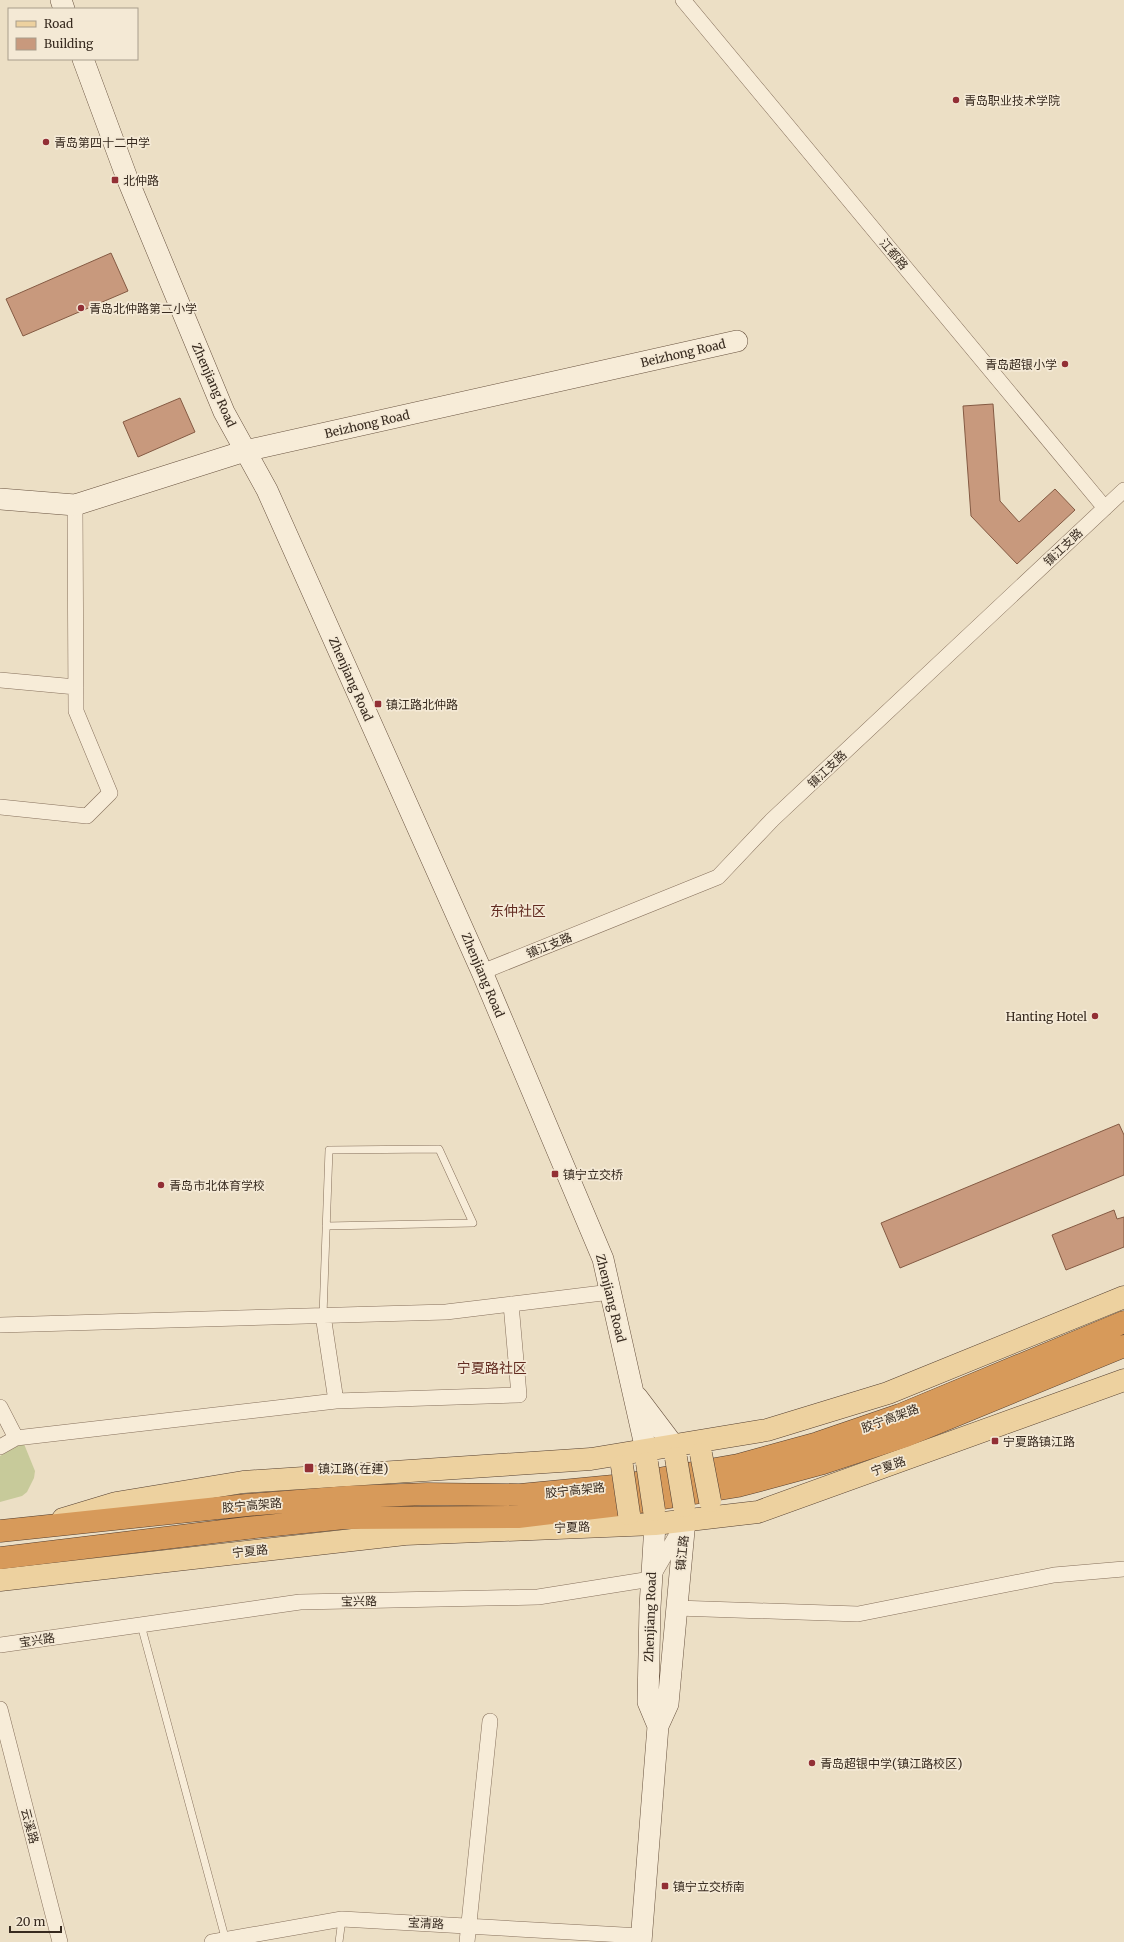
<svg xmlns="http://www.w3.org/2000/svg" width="1124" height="1942" font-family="Merriweather,'Noto Sans SC',serif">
<rect width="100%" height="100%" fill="#ecdfc5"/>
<path fill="#c7ca9a" d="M24 1444 35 1471 34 1478 27 1492 22 1496 0 1502V1456L19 1445Z"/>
<path fill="#c8997d" stroke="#845a43" d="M111 253 128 291 23 336 6 299Z
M180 398 195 432 138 457 123 422Z
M993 404 1000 501 1019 522 1055 489 1075 510 1017 564 971 516 963 406Z
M1119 1124 1124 1135V1175L900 1268 881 1223Z
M1114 1210 1117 1219 1124 1217V1247L1066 1270 1052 1235Z"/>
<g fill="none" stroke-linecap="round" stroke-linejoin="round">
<g stroke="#86705c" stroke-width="8">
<path id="lane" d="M323 1315 329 1150 439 1149 473 1223 326 1226
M141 1625 226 1941
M339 1942 342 1919"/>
</g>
<g stroke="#86705c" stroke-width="16">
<path id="street" d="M683 0 1105 508
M0 680 76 687
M0 807 87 816 110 793 76 711 75 505
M482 972 718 877 772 820 1124 490
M323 1315 336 1401
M0 1325 446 1312 611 1292
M0 1407 16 1438
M0 1447 16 1438 336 1401 519 1395 511 1304
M676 1608 858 1614 1054 1575 1124 1569
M0 1645 300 1602 538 1597 651 1579 683 1524
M0 1709 60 1942
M212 1942 342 1919 641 1936
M467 1942 490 1721"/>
</g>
<g stroke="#68523f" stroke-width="22">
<path id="secondary" d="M61 0 64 9
M83 59 127 178 224 412 267 490 482 972 603 1259 646 1450
M0 499 75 505 245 451 737 341
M637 1397 674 1446
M655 1524 650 1607 648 1702 658 1726
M641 1942 658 1726 668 1704 685 1520"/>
</g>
<g stroke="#543f30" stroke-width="23">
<path id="primary" d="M63 1519 116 1503 243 1482 591 1459 767 1430 888 1393 1124 1297
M0 1580 405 1534 655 1524 758 1512 1124 1380"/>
</g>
<g stroke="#543f30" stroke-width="23">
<path id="highway" d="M0 1531 247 1505 347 1497 427 1494 520 1495 624 1485 738 1465 818 1443 900 1415 1124 1322
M0 1558 247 1528 344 1518 518 1517 627 1504 738 1486 820 1464 905 1436 1124 1346"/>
</g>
<use href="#lane" stroke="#f7ecd8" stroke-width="7"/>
<use href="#street" stroke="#f7ecd8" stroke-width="15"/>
<use href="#secondary" stroke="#f7ecd8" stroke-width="21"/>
<use href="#primary" stroke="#edd19f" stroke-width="22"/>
<use href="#highway" stroke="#d79a5a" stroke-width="22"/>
<g stroke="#543f30" stroke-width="23" stroke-linecap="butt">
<path id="primary-bridge" d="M701 1454 710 1501
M676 1458 684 1506
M647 1463 654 1510
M622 1466 629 1514"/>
</g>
<use href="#primary-bridge" stroke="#edd19f" stroke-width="22"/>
</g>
<g fill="#922f35" stroke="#f4e9d5" stroke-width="1.5">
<circle cx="956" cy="100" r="4"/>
<circle cx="46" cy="142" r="4"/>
<rect x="111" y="176" width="8" height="8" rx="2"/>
<circle cx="81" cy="308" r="4"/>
<circle cx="1065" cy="364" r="4"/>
<rect x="374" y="700" width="8" height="8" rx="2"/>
<circle cx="1095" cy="1016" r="4"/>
<rect x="551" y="1170" width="8" height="8" rx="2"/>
<circle cx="161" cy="1185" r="4"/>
<rect x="991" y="1437" width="8" height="8" rx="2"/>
<rect x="304" y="1463" width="10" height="10" rx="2"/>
<circle cx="812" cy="1763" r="4"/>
<rect x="661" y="1882" width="8" height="8" rx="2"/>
</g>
<g text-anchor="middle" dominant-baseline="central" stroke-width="3.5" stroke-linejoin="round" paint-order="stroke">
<g font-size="12" fill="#372a1f" stroke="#f4e9d5" text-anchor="start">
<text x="964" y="100">青岛职业技术学院</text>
<text x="54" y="142">青岛第四十二中学</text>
<text x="123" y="180">北仲路</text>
<text x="89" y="308">青岛北仲路第二小学</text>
<text x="1057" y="364" text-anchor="end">青岛超银小学</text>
<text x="386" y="704">镇江路北仲路</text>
<text x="1087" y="1016" text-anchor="end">Hanting Hotel</text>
<text x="563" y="1174">镇宁立交桥</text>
<text x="169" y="1185">青岛市北体育学校</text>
<text x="1003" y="1441">宁夏路镇江路</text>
<text x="318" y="1468">镇江路(在建)</text>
<text x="820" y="1763">青岛超银中学(镇江路校区)</text>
<text x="673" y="1886">镇宁立交桥南</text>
</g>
<g font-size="12" fill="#372a1f" stroke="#f4e9d5">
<text transform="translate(894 254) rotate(50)">江都路</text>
<text transform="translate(683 353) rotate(-13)">Beizhong Road</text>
<text transform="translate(214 385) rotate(66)">Zhenjiang Road</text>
<text transform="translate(367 424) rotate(-13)">Beizhong Road</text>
<text transform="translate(1063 547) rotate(-43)">镇江支路</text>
<text transform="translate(351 679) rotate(66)">Zhenjiang Road</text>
<text transform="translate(827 769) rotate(-43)">镇江支路</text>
<text transform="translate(549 945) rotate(-22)">镇江支路</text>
<text transform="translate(483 975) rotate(67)">Zhenjiang Road</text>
<text transform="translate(611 1298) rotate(76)">Zhenjiang Road</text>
<text transform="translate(890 1418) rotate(-20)">胶宁高架路</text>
<text transform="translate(888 1466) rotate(-19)">宁夏路</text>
<text transform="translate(575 1490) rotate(-6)">胶宁高架路</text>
<text transform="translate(252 1505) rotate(-5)">胶宁高架路</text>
<text transform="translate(572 1527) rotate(-2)">宁夏路</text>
<text transform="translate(250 1551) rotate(-6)">宁夏路</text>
<text transform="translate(682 1553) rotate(-84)">镇江路</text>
<text transform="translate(359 1601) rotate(-1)">宝兴路</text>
<text transform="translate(650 1617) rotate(-88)">Zhenjiang Road</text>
<text transform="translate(37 1640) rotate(-8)">宝兴路</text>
<text transform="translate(30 1826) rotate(75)">云溪路</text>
<text transform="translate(426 1923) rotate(3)">宝清路</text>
</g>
<g font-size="14" fill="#622b21" stroke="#f4e9d5">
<text x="518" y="911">东仲社区</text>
<text x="492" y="1368">宁夏路社区</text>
</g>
</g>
<rect x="8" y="8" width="130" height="52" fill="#f4e9d5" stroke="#a89d8c"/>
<rect x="16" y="21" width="20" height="6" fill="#edd19f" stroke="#a89d8c"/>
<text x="44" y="28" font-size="12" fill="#372a1f">Road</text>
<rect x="16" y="38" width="20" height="12" fill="#c8997d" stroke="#a89d8c"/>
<text x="44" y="48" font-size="12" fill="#372a1f">Building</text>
<path d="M10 1926v6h51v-6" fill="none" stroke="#372a1f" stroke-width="2"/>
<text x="16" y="1926" font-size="12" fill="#372a1f" stroke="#f4e9d5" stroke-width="3" paint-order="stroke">20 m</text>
</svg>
